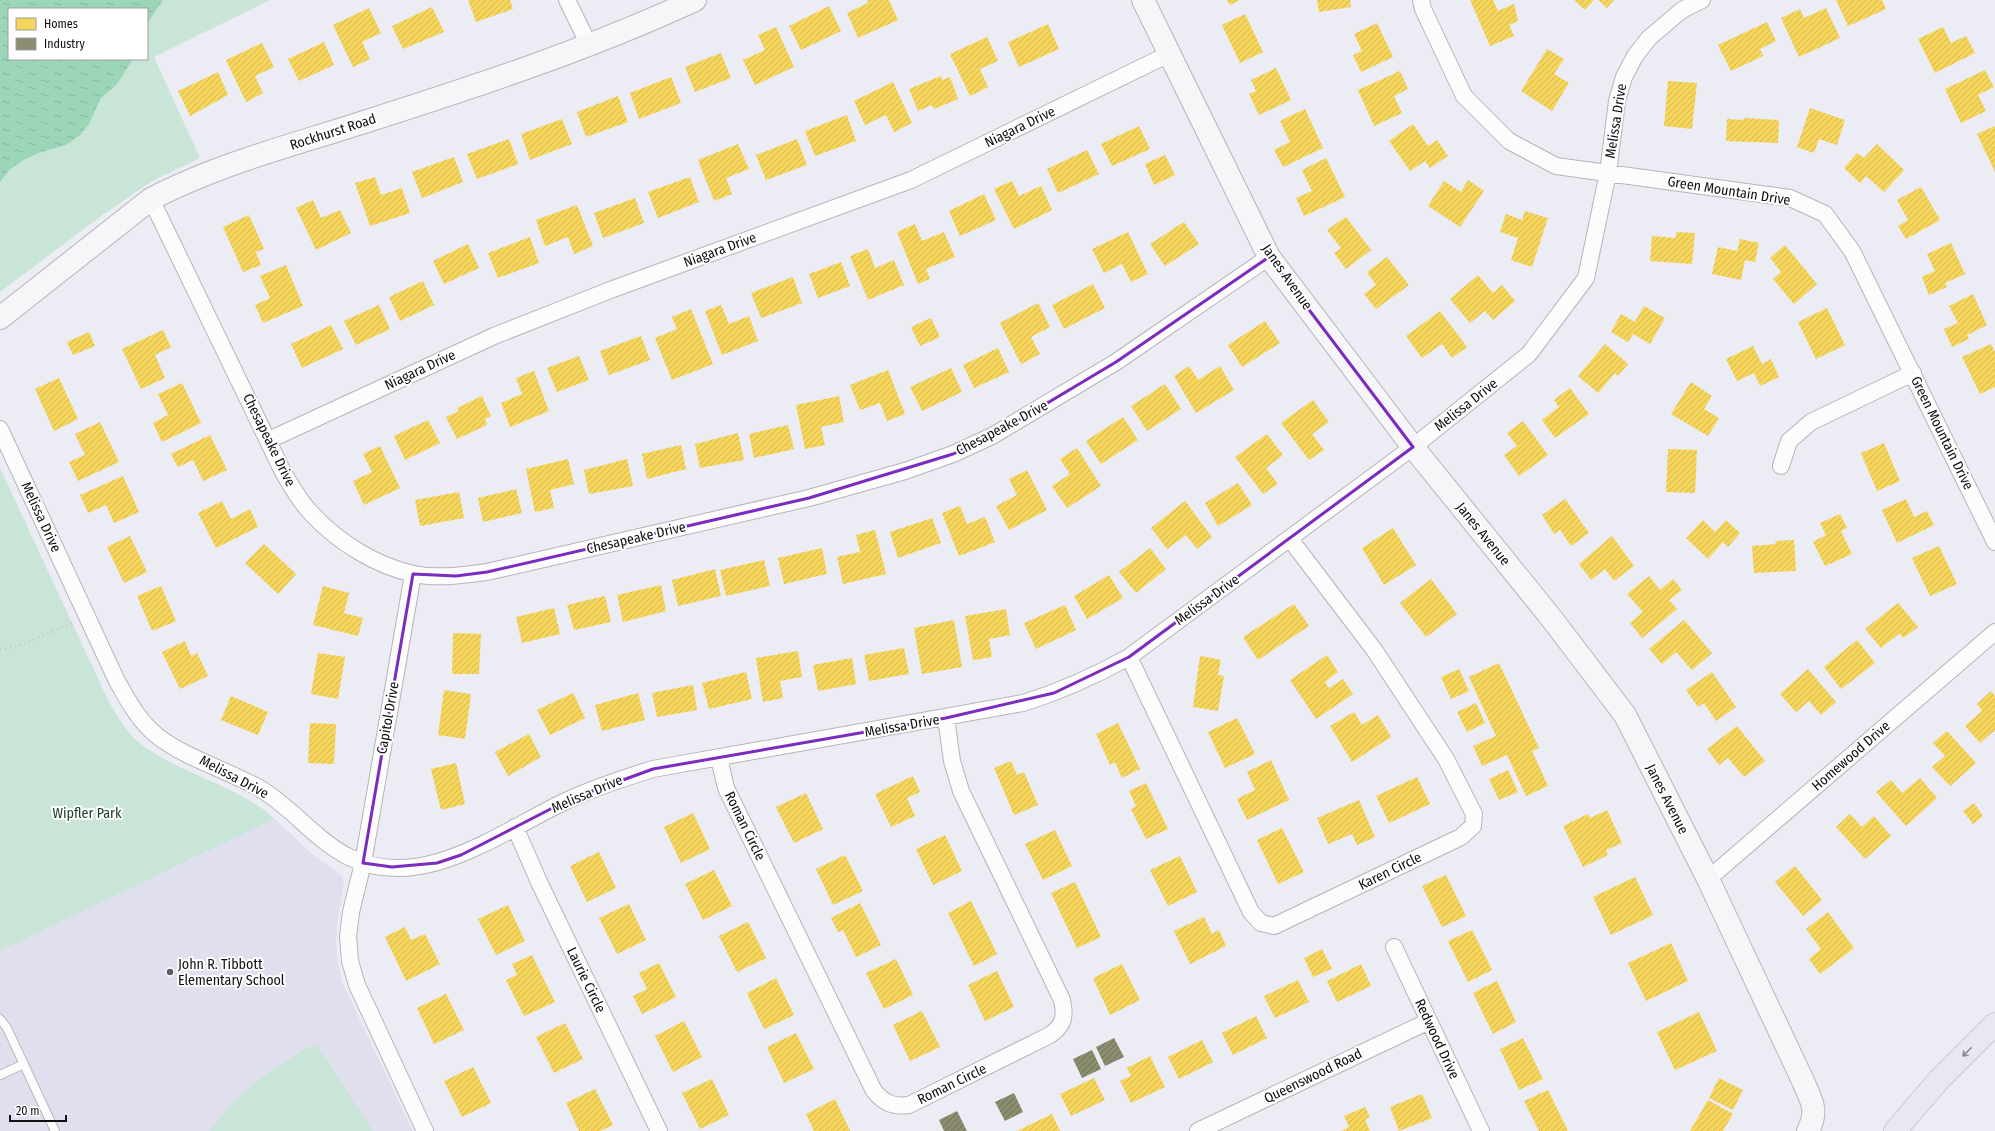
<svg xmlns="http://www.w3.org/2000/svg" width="1995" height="1131" font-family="'Fira Sans Condensed',sans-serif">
<defs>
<pattern id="water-ripples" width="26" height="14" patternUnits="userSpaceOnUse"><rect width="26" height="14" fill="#9bd6b9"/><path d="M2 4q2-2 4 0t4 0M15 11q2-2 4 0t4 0" fill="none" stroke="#84b69e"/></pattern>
<pattern id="homes-hatch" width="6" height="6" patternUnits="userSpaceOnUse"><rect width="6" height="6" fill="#f6d55c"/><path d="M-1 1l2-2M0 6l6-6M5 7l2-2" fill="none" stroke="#d2b64f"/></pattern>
<pattern id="industry-hatch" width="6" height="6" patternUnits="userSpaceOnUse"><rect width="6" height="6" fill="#8c8c6e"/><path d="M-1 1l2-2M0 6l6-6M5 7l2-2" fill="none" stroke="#717159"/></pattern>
</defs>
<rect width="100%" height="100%" fill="#ececf4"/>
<path fill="#dfdfee" d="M275 819 312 854 342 876 344 883 338 916 336 943 338 963 342 982 413 1131H0V951Z"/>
<path fill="#c8e5d8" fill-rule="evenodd" d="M0 0H270L154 57 200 158 152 181 101 216 0 292ZM9 9H147V59H9Z
M0 468 108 700C118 717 128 736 145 747 186 776 238 786 275 819L0 951Z
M316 1044 373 1131H210C237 1092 275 1065 316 1044Z"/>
<path fill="url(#water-ripples)" d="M0 0H163L147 24V9H9V59H133L117 84 101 98 89 124 80 135 66 145 41 152 25 159 9 170 0 182Z"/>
<path fill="url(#homes-hatch)" d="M468 0H510L513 9 476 22Z
M867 0H889L898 20 858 38 847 13 868 3Z
M1227 0H1240L1230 5Z
M1317 0H1350L1351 7 1319 12Z
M1470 0H1493L1498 11 1514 4 1518 21 1509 25 1514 36 1490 46Z
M1574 0H1594L1585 10Z
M1598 0H1614L1607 8Z
M1836 0H1882L1886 9 1848 26Z
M829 6 841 31 801 50 789 26Z
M432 7 444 32 403 49 392 26Z
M369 8 381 33 362 42 370 59 353 67 333 25Z
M1826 8 1840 38 1799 57 1781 18 1800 9 1804 18Z
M1245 14 1263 52 1240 63 1222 25Z
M1767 22 1776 41 1760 49 1763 56 1731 71 1718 45Z
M1377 23 1393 57 1361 72 1353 55 1362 51 1354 34Z
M1048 24 1059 49 1019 67 1008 42Z
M776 27 794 67 755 85 743 60 765 50 758 35Z
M1943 27 1951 43 1966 36 1975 53 1935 73 1918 39Z
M987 37 998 61 980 69 988 87 970 96 950 54Z
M324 42 334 65 299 81 288 59Z
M262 43 274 67 255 76 263 93 246 102 226 60Z
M1547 49 1564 59 1554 74 1569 83 1552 111 1521 91Z
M721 53 731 78 695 92 685 67Z
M1276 68 1291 100 1259 115 1249 94 1256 91 1251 80Z
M1985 70 1994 87 1978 95 1986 111 1961 123 1945 89Z
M1400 71 1408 89 1394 96 1402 113 1374 126 1358 90Z
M218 72 228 95 190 116 178 91Z
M941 76 942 80 950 77 958 99 934 109 932 105 918 111 909 89Z
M671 77 681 103 639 119 630 93Z
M1668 81 1697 83 1692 129 1664 126Z
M893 82 912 123 894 132 886 115 865 125 854 101Z
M618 96 628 122 586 137 577 112Z
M1810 108 1845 120 1837 145 1819 139 1814 153 1797 147Z
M1305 109 1323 148 1283 167 1274 150 1290 142 1280 121Z
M847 115 856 141 815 156 805 131Z
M1744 118 1779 120 1778 143 1726 141 1727 119 1744 120Z
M562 119 572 144 530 160 521 134Z
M1413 124 1428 146 1437 140 1448 156 1430 168 1425 161 1410 171 1389 141Z
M1139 126 1150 149 1112 166 1101 144Z
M1995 126V172L1977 134Z
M509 139 518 164 477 179 467 154Z
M797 139 807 165 766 180 756 155Z
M738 144 749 169 726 178 732 194 714 201 698 160Z
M1877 144 1904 170 1884 192 1866 176 1860 183 1844 168 1857 153 1864 158Z
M1087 150 1099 174 1058 193 1047 169Z
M1165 155 1175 175 1154 185 1145 164Z
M454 157 463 182 422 198 412 172Z
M1326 158 1345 197 1304 216 1296 198 1312 191 1302 170Z
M375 177 381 195 402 188 410 213 370 226 355 183Z
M690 177 699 202 658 218 648 192Z
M1468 180 1484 191 1460 227 1428 206 1444 181 1461 192Z
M1012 181 1019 196 1041 186 1052 210 1014 229 994 189Z
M1921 187 1940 220 1906 239 1898 226 1908 220 1897 200Z
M984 194 996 220 960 236 949 211Z
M635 198 644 223 603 238 594 213Z
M313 200 321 218 340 210 351 233 316 250 296 208Z
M577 205 593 246 574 254 568 237 545 246 536 220Z
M1525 211 1548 218 1532 267 1511 260 1518 238 1500 232 1506 214 1522 220Z
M249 215 264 249 256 252 261 265 243 272 223 227Z
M1346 217 1371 250 1346 269 1334 253 1341 248 1327 230Z
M1184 222 1199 244 1165 266 1150 244Z
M915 224 922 241 944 232 955 257 926 269 930 279 918 284 897 232Z
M1128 232 1148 274 1131 282 1122 264 1104 273 1092 249Z
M1676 232 1695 233 1692 264 1650 261 1652 236 1676 238Z
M530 237 539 263 498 278 488 253Z
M1740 239 1759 243 1755 262 1745 260 1741 280 1712 274 1718 247 1737 251Z
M1951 243 1965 274 1945 283 1947 287 1929 295 1922 277 1935 271 1927 254Z
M468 244 479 268 444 284 433 261Z
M1785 245 1817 284 1794 304 1773 279 1781 272 1770 258Z
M868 249 875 268 894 260 904 285 868 300 850 256Z
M1387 257 1409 285 1376 309 1364 294 1376 285 1367 272Z
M841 262 850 286 818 298 809 274Z
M286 265 303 306 263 323 255 305 270 298 260 276Z
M1478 275 1493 293 1502 285 1515 301 1493 320 1485 311 1470 323 1450 299Z
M793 277 802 303 761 318 751 293Z
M423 281 434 305 400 321 389 297Z
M1093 284 1105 308 1064 329 1052 305Z
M1973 294 1987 325 1967 335 1969 339 1952 347 1944 329 1958 323 1949 306Z
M1038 303 1050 327 1031 337 1040 354 1021 364 1000 323Z
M379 305 390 329 356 345 344 321Z
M721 305 729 324 749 316 758 341 722 355 705 311Z
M1644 306 1665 318 1650 344 1633 334 1628 342 1611 332 1621 314 1635 322Z
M1827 308 1845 345 1816 359 1798 322Z
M691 309 713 364 672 380 655 338 677 329 672 317Z
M1440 311 1467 347 1452 358 1442 344 1422 358 1406 336Z
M931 318 940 337 920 346 911 327Z
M1265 321 1280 343 1242 367 1228 345Z
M331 325 343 349 302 368 291 344Z
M163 330 171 347 155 355 165 378 141 389 122 349Z
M89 332 95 346 73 355 67 342Z
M641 336 650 360 609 375 600 351Z
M1605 344 1628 364 1618 376 1615 373 1598 393 1578 376Z
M1991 344 1995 352V387L1980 394 1962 357Z
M1753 346 1762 364 1771 359 1779 377 1760 386 1754 373 1737 381 1726 359Z
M998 348 1009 372 974 388 963 365Z
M579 356 589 380 557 392 547 368Z
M1189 366 1198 380 1220 366 1234 390 1196 413 1174 376Z
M951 368 962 392 922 411 910 387Z
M888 370 905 414 887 421 880 403 860 410 850 385Z
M534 371 549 411 510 427 501 403 522 394 516 378Z
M59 378 78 419 54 431 35 389Z
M1691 382 1712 396 1704 409 1719 418 1708 436 1671 414Z
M182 383 201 423 162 442 153 423 168 415 158 394Z
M1165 384 1181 409 1147 431 1131 406Z
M1570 388 1589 414 1555 438 1542 420 1559 407 1554 400Z
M482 396 491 416 485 419 487 425 457 439 446 417 459 411 457 408Z
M839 396 844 422 821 427 825 445 805 449 796 405Z
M1313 400 1329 422 1312 434 1324 450 1309 460 1281 423Z
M1123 417 1138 440 1101 464 1086 441Z
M428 420 440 443 405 460 394 436Z
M1523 421 1548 455 1519 476 1504 455 1517 446 1507 433Z
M100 422 119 462 78 481 69 462 85 455 75 434Z
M788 425 794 449 754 458 749 434Z
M738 433 744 460 700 468 695 444Z
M1267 434 1283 455 1266 468 1278 484 1263 494 1235 457Z
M210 435 227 470 203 481 193 460 178 467 171 454Z
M1884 443 1900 481 1877 491 1861 453Z
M681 445 686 469 647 479 642 454Z
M380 446 400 488 364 505 353 481 372 472 363 454Z
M1077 448 1101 486 1067 508 1052 486 1070 474 1060 459Z
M1668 449 1697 450 1695 493 1666 492Z
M568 459 574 484 550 490 554 508 535 512 526 469Z
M627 459 633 486 589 494 584 470Z
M1027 470 1047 510 1009 530 996 506 1017 495 1009 479Z
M123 476 139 512 114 523 106 505 88 513 80 495Z
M1238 483 1252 505 1218 526 1205 503Z
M516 489 522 513 483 522 478 498Z
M459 492 464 518 420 526 415 500Z
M1565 499 1589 533 1571 546 1560 530 1554 534 1542 515Z
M1906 499 1914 517 1927 511 1934 525 1897 543 1882 510Z
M222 501 231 519 250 509 258 527 216 548 198 513Z
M1185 501 1212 537 1197 549 1186 535 1167 549 1151 528Z
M960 506 967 524 985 517 995 542 959 556 942 513Z
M1840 514 1847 528 1841 531 1852 554 1825 566 1813 542 1826 535 1820 523Z
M932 518 941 543 898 558 890 532Z
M1703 520 1715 532 1726 520 1740 533 1728 547 1723 542 1708 559 1686 538Z
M1393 528 1416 565 1384 585 1362 548Z
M875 530 886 574 843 584 837 557 860 552 856 535Z
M130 536 147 572 124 583 107 547Z
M1612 536 1634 566 1614 581 1605 569 1591 580 1579 564Z
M1794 540 1796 571 1754 573 1752 546 1776 544 1775 541Z
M264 544 296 574 278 594 245 563Z
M1939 546 1957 584 1930 596 1912 558Z
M822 548 827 574 784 584 778 558Z
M1150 548 1166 569 1136 593 1119 572Z
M764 560 770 586 726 596 720 570Z
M715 569 721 596 678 606 672 580Z
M1109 575 1123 598 1087 619 1074 596Z
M1649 576 1660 590 1673 579 1682 590 1669 600 1677 609 1642 638 1630 623 1643 612 1627 594Z
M1431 579 1457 614 1426 637 1400 603Z
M661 585 666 611 623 622 617 595Z
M161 586 176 621 152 631 137 596Z
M323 586 349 593 344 613 363 618 358 636 313 625Z
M605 596 611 622 574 630 567 605Z
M1898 603 1918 627 1903 638 1900 633 1881 648 1865 629Z
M1294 604 1309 626 1258 660 1243 637Z
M1065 605 1076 630 1036 649 1024 623Z
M554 608 560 634 522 643 516 617Z
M1006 609 1010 635 989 639 992 657 973 660 965 616Z
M954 620 962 667 922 674 914 628Z
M1684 620 1712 653 1692 670 1676 652 1662 664 1649 649Z
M453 633 481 634 479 674H452Z
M1857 640 1875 663 1841 689 1824 667Z
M185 641 191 656 197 653 208 676 180 689 162 652Z
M904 648 909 674 869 681 864 655Z
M798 651 802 677 780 681 783 698 763 702 756 658Z
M318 653 345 657 338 699 311 694Z
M1327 655 1338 672 1325 682 1329 688 1343 679 1353 694 1316 719 1290 680Z
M1200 656 1221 660 1218 675 1224 676 1218 711 1193 707Z
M852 658 856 684 818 691 813 665Z
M1499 663 1539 748 1532 751 1548 786 1526 796 1507 755 1482 766 1473 746 1496 736 1469 677Z
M1459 669 1469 691 1451 699 1441 677Z
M1808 669 1836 702 1821 715 1809 701 1796 712 1780 694Z
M746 672 752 699 709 709 702 683Z
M1712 672 1736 707 1716 721 1704 703 1698 707 1686 690Z
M693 685 697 710 657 717 652 693Z
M444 690 471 694 465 739 438 735Z
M1991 691 1995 696V730L1980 743 1965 726 1982 711 1977 704Z
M573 693 585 718 550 735 537 710Z
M638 693 645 720 602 731 595 705Z
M231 696 268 712 258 735 221 720Z
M1476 703 1485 723 1467 732 1457 712Z
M1354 712 1362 725 1378 715 1391 737 1352 762 1330 726Z
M1237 718 1255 754 1225 768 1208 732Z
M310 723 336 724 334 764 308 763Z
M1118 723 1140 769 1122 778 1115 762 1110 765 1096 734Z
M1737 726 1765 761 1744 777 1728 758 1719 765 1707 749Z
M1947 731 1976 763 1950 786 1932 767 1945 756 1933 743Z
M529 734 541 757 508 776 495 752Z
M1271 760 1289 800 1247 820 1237 799 1255 790 1247 772Z
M1011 761 1017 775 1024 772 1038 805 1014 815 994 768Z
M456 763 465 804 441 810 431 769Z
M1508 770 1518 792 1499 800 1489 779Z
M913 776 920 792 907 798 915 816 891 827 875 794Z
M1417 777 1430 804 1389 823 1376 796Z
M1920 778 1937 798 1906 826 1876 792 1891 780 1902 793Z
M1146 783 1168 829 1146 839 1131 809 1136 806 1129 791Z
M806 793 823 829 794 843 776 807Z
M1359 800 1375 837 1357 845 1352 834 1328 844 1317 818Z
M1974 803 1983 816 1973 824 1963 811Z
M1607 810 1622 843 1606 850 1608 855 1583 867 1563 826 1588 814 1590 818Z
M693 813 710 849 681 863 664 827Z
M1850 814 1862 827 1874 816 1891 836 1865 859 1836 827Z
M1282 828 1304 872 1278 884 1257 840Z
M1055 830 1072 866 1043 880 1025 844Z
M945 835 962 871 933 885 916 849Z
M599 852 616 888 587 902 570 866Z
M845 855 863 891 833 905 816 869Z
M1180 856 1197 892 1168 906 1150 870Z
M1795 866 1822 900 1803 916 1775 882Z
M714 870 732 906 703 920 685 884Z
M1446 875 1466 916 1442 927 1422 886Z
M1635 877 1653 915 1611 935 1593 897Z
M1075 882 1101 937 1077 948 1051 893Z
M971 901 997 954 974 966 948 913Z
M860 903 881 945 856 957 843 930 838 932 831 918Z
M629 904 646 940 617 954 599 918Z
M508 905 525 941 496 955 478 919Z
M1828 912 1854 948 1820 974 1809 959 1821 949 1806 929Z
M1204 917 1212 934 1219 930 1226 946 1190 964 1174 931Z
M748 922 766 958 737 972 719 936Z
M405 927 411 940 425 934 440 964 406 981 385 937Z
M1472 930 1492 970 1468 982 1448 941Z
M1671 943 1688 981 1646 1001 1628 963Z
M1322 949 1332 969 1313 977 1304 958Z
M532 955 555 1002 524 1016 506 980 517 975 512 964Z
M896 959 913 995 884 1009 866 973Z
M659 963 676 997 642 1014 633 996 647 989 639 973Z
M1122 964 1140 1000 1110 1015 1093 978Z
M1361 964 1371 986 1337 1002 1327 981Z
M997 971 1014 1007 985 1021 968 985Z
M776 978 794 1015 764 1029 747 993Z
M1298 980 1309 1002 1275 1018 1264 996Z
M1497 981 1516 1022 1493 1034 1473 993Z
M446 994 464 1030 434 1044 417 1008Z
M922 1011 940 1047 910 1061 893 1025Z
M1699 1012 1717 1051 1675 1070 1657 1032Z
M1256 1016 1267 1038 1233 1055 1222 1033Z
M684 1021 702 1057 673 1072 655 1036Z
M565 1023 583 1059 554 1073 536 1037Z
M796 1033 814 1069 784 1083 767 1047Z
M1523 1038 1543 1079 1519 1090 1500 1049Z
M1202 1040 1213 1062 1179 1079 1168 1057Z
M1150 1056 1165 1087 1131 1103 1120 1081 1131 1076 1127 1068Z
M473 1067 491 1103 462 1117 444 1081Z
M1094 1078 1105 1100 1071 1116 1060 1094Z
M1719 1078 1743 1090 1733 1110 1709 1098Z
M712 1079 729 1115 700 1129 682 1093Z
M595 1089 613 1125 600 1131H579L566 1103Z
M1548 1090 1568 1131H1539L1524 1101Z
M1422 1094 1432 1118 1399 1131 1390 1107Z
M835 1099 850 1131H814L806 1114Z
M1708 1100 1733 1114 1723 1131H1690Z
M1365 1107 1370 1117 1365 1120 1370 1131H1341L1349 1127 1344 1116Z
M1052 1114 1060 1131H1017Z"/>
<path fill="url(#industry-hatch)" d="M1114 1038 1124 1057 1105 1066 1096 1047Z
M1092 1050 1101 1069 1082 1078 1073 1059Z
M1014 1093 1023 1112 1005 1121 995 1102Z
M957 1111 967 1131H944L939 1120Z"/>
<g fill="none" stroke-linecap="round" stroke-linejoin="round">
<g stroke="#b4b4ba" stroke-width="10">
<path id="lane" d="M0 1019 7 1028 55 1131
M0 1075 24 1064"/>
</g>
<g stroke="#b4b4ba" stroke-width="18">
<path id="street" d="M567 0 589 45
M1421 0 1423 9 1464 96 1509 141 1556 166 1790 198 1825 214 1852 251 1995 542
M151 199 283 472C292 487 300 502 312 514 338 542 376 566 414 574 438 579 463 575 487 572L809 498 905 471 953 454 992 436 1116 362 1269 257
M0 429 116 679C127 699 138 720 156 735 185 758 227 770 259 788 292 807 315 840 349 857 423 894 503 830 568 800 596 787 624 778 653 769L1023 703C1062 691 1093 677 1129 657L1413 447 1529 354 1586 278 1608 173 1617 101 1624 77 1635 56 1649 38 1682 10 1702 0
M269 440 494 336 613 289 911 180 1169 54
M1781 466 1789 441 1811 422 1913 373
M413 574 363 863 351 912 348 936 350 961 357 985 425 1131
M1129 657 1251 912 1261 923 1274 926 1461 837 1473 826 1474 814 1446 759 1375 651 1290 539
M719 758 726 788 874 1091C884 1103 893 1107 909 1105L1050 1035C1063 1026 1066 1017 1062 1000L961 791 952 761 946 718
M515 827 539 882 659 1131
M1708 879 1995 632
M1394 947 1481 1131
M1198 1131 1429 1021"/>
</g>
<g stroke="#b4b4ba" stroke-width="24">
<path id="secondary" d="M1143 0 1269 257 1413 447 1552 619 1625 715 1708 879 1803 1081C1811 1100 1819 1110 1808 1131
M0 318 151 199C218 164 290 146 361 123 474 87 587 50 695 0"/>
</g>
<g stroke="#c8c8cc" stroke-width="24">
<path id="highway" d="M1895 1131 1938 1081 1995 1024"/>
</g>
<path stroke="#cdcdcf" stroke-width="2.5" stroke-dasharray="2 3" stroke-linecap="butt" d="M0 650 24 644 72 623"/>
<use href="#lane" stroke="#fcfcfd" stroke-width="8"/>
<use href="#street" stroke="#fcfcfd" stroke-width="16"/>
<use href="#secondary" stroke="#f6f6f9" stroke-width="22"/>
<use href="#highway" stroke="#e8e8f1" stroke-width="22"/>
</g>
<defs><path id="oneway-shaft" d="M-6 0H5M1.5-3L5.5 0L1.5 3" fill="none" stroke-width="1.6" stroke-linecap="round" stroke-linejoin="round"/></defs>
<use stroke="#86868d" href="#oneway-shaft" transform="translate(1967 1052) rotate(135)"/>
<path fill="none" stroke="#7b2cbf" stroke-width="3" stroke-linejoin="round" d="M1269 257 1413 447 1129 657 1054 693 946 718 653 769 568 800 461 855 437 863 392 867 363 863 413 574 456 576 487 572 809 498 953 454 992 436 1116 362Z"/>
<circle fill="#5c5c62" stroke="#fff" stroke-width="1.5" cx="170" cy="972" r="4"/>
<g text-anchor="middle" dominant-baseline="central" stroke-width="4" stroke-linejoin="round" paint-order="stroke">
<g font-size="14" fill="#0e0e13" stroke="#fff">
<text transform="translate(1616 121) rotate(-81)">Melissa Drive</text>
<text transform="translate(1020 127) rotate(-26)">Niagara Drive</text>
<text transform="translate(333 132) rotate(-18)">Rockhurst Road</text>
<text transform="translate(1729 191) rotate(9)">Green Mountain Drive</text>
<text transform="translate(720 250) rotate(-20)">Niagara Drive</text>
<text transform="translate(1287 277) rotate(55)">Janes Avenue</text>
<text transform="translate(420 370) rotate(-25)">Niagara Drive</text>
<text transform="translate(1466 405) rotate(-38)">Melissa Drive</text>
<text transform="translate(1002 428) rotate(-28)">Chesapeake Drive</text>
<text transform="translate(1942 433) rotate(64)">Green Mountain Drive</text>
<text transform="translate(269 440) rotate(64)">Chesapeake Drive</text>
<text transform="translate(41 517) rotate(65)">Melissa Drive</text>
<text transform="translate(1483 534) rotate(51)">Janes Avenue</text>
<text transform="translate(636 538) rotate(-13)">Chesapeake Drive</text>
<text transform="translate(1207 600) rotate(-36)">Melissa Drive</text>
<text transform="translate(388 718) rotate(-80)">Capitol Drive</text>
<text transform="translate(902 726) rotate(-10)">Melissa Drive</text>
<text transform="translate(1851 756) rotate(-41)">Homewood Drive</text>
<text transform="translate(234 777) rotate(28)">Melissa Drive</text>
<text transform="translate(587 794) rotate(-23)">Melissa Drive</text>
<text transform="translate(1667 799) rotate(63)">Janes Avenue</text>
<text transform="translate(745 826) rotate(64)">Roman Circle</text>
<text transform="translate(1390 871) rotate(-26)">Karen Circle</text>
<text transform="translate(586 980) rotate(64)">Laurie Circle</text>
<text transform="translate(1437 1039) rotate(65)">Redwood Drive</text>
<text transform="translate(1313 1076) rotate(-26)">Queenswood Road</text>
<text transform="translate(952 1084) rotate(-26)">Roman Circle</text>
</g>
<g font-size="14" fill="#1b402d" stroke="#fff">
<text x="87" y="813">Wipfler Park</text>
</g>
<g font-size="14" fill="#0e0e13" stroke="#fff" text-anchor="start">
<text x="178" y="964">John R. Tibbott<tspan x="178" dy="16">Elementary School</tspan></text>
</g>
</g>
<rect x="8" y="8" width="140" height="52" fill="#ffffff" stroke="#9f9fa1"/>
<rect x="16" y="18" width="20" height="12" fill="#f6d55c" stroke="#9f9fa1"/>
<text x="44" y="28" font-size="12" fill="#0e0e13">Homes</text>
<rect x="16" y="38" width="20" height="12" fill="#8c8c6e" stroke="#9f9fa1"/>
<text x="44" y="48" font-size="12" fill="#0e0e13">Industry</text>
<path d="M10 1115v6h56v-6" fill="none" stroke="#0e0e13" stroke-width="2"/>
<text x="16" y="1115" font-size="12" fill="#0e0e13" stroke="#ffffff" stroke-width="3" paint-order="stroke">20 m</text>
</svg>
